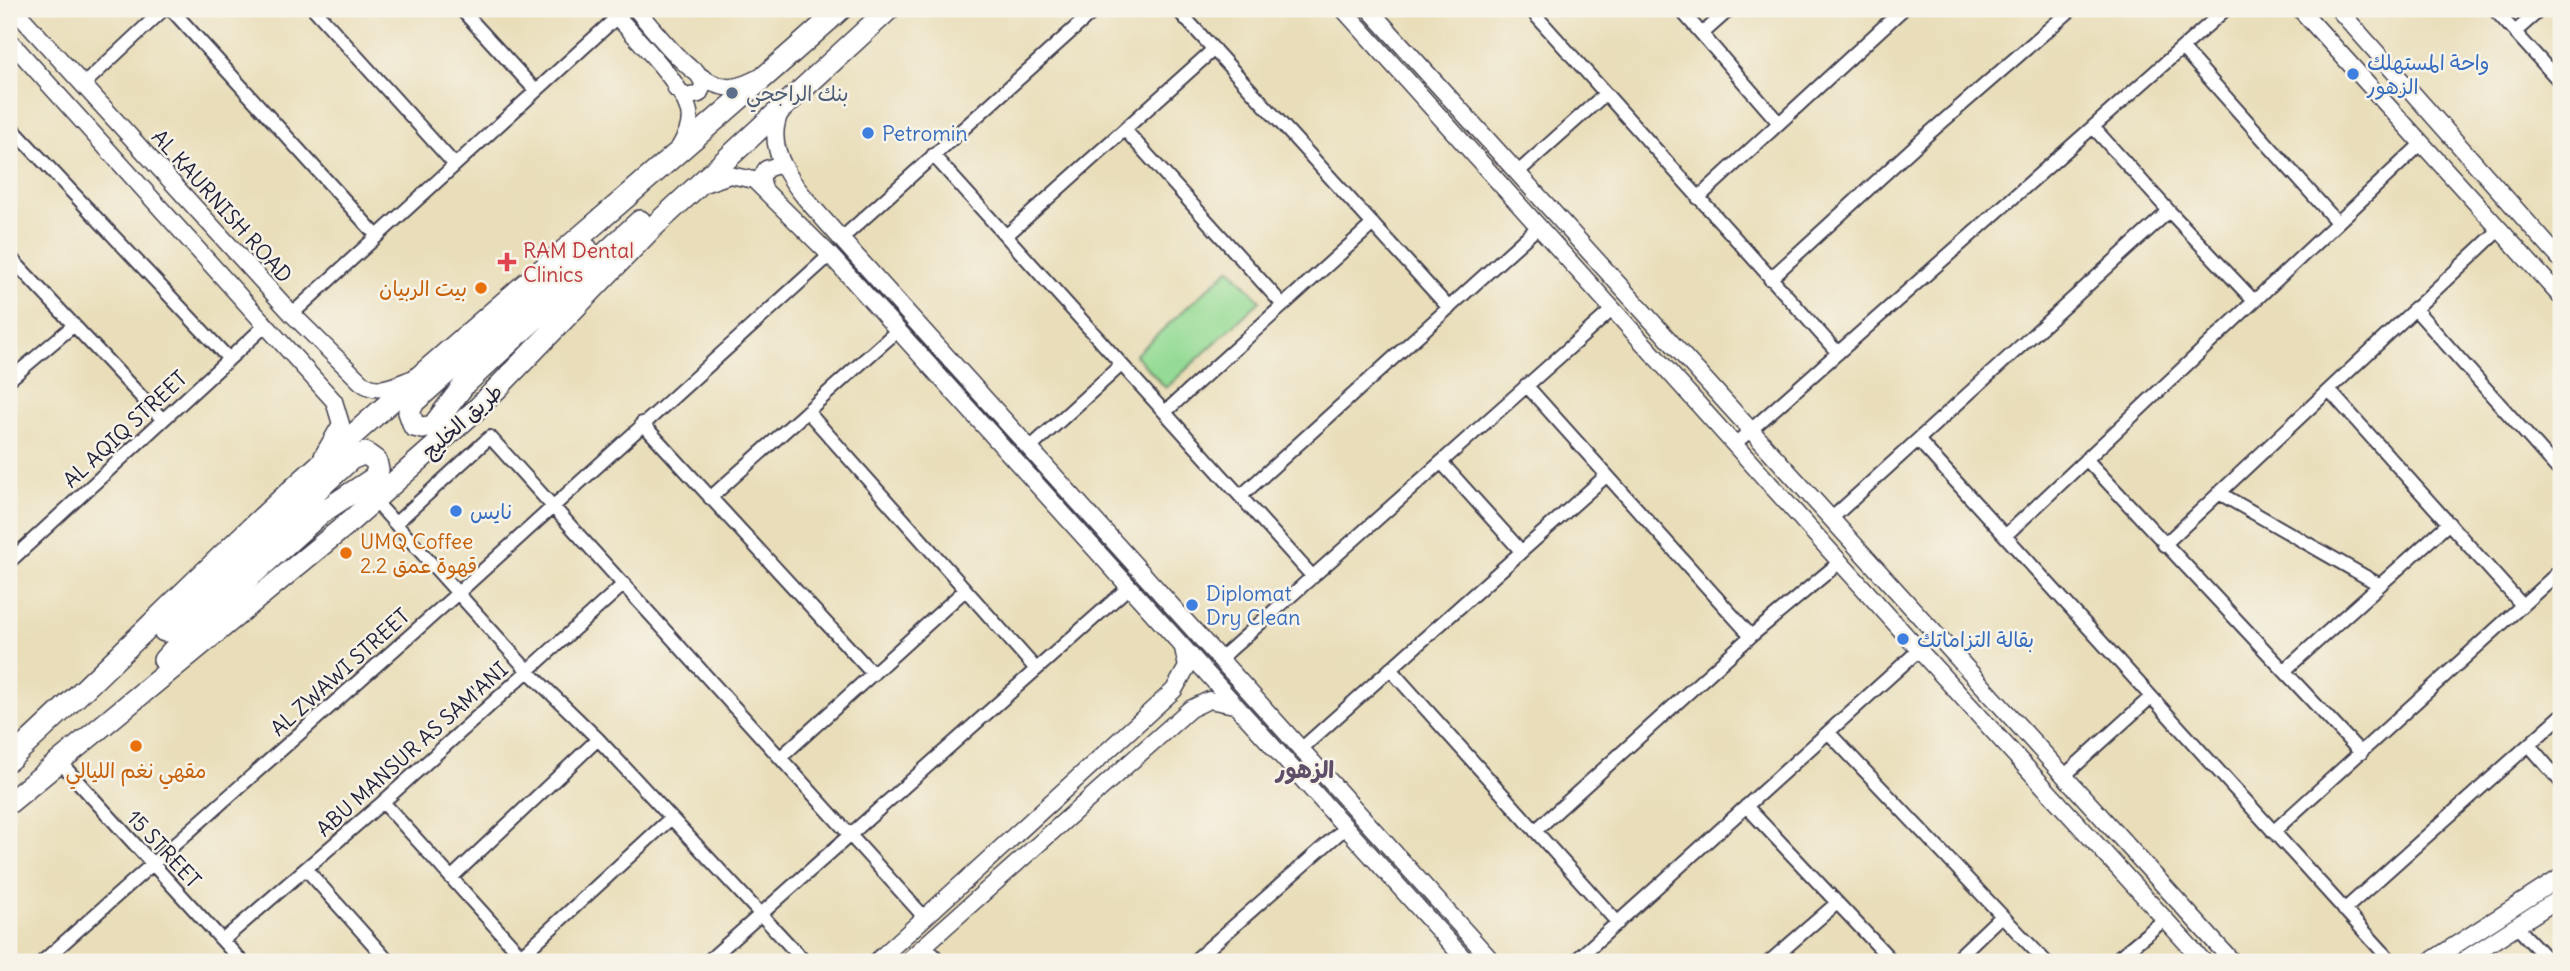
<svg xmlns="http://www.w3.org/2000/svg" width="2570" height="971" font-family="Delius,'Playpen Sans Arabic',sans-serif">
<rect width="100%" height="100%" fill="#f7f3e8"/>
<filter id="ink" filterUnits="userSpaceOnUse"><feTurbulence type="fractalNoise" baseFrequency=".0143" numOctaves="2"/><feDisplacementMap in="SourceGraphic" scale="14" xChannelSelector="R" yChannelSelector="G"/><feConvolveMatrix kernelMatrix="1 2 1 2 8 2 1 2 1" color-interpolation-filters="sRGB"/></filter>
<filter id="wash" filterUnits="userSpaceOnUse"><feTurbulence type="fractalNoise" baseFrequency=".00686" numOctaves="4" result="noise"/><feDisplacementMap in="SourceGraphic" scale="28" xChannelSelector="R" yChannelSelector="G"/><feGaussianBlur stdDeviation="1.57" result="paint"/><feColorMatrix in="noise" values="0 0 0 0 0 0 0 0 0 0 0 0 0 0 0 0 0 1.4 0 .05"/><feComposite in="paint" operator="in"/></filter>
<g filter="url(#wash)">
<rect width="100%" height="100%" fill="#e9deb9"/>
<path fill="#95db95" stroke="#5c7e68" stroke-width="2" d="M1230 268 1260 301 1166 388 1135 355Z"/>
</g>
<g filter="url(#ink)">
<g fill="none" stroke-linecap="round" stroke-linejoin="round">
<g stroke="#403e4e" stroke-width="16">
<path id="minor" d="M171 9 377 236
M314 9 455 165
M461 9 536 91
M1177 9 1449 308
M1530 9 1838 353
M1680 9 1779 123
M2494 9 2561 83
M2515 32 2541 9
M1702 34 1730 9
M2182 48 2337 222
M83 85 164 9
M9 125 229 359
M1125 130 1283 305
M933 155 1313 577
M1517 173 1605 94
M1698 198 1903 9
M2169 211 2254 301
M1007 235 1214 49
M841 239 1096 9
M9 256 163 420
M1770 279 1926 136 2072 9
M2414 308 2561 473
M292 314 617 17
M9 380 74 325
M1526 385 1751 636
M2329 390 2522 605
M807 411 1036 669
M1165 412 1373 224
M642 423 873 674
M1919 441 2392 962
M1735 444 2226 9
M1030 448 1121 365
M2086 459 2361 753
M1441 462 1521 551
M2219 493 2380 585
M1241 496 1539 226
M710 498 898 330
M374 500 528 671 598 739 805 962
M1831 519 2169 211 2093 127
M396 523 490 437 925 918
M2005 536 2422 143
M2164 545 2500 229
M9 562 267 324
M1220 659 1613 309
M1390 669 1618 923
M2284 671 2449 523
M1828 732 2046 962
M2529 745 2561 782
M1301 749 1606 476
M781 757 965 590
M59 761 242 962
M2064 776 2151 697
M383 802 527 962
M1746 806 1893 962
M1535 831 1751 636 1840 562
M2273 832 2561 570
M306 869 389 962
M451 878 598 739
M2344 910 2561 716
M2516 926 2550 962
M223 940 383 802 624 584
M925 945 940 962
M521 956 671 818
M42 962 458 593 830 255
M707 962 1129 587
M1193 962 1345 828
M1574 962 1919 650
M1769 962 1837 903
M1953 962 2001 916
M2113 962 2165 919"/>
</g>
<g stroke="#403e4e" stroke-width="19">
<path id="tertiary" d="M14 9 292 314 361 382C377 395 393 386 411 379
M610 9C631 33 682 82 689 112 692 126 685 137 679 148
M636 9C655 31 691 79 721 86 734 90 746 83 758 78
M1343 9 1919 650 2204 962
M1369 9 2233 962
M2300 9 2561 297
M2338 9 2561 260
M9 40 334 401 341 424 323 455
M676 89 686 97 699 94 704 84 696 71
M781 111C757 158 814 206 841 239L1493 962
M704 184 730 175 754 180 830 255 1467 962
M764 189 761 178 766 169 778 165 786 169
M876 962 1174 690 1187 667 1183 648
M906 962 1190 709 1209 700 1234 705
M2429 962 2561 877
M2461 962 2561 897"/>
</g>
<g stroke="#403e4e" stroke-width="24">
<path id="primary" d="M587 249 414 402 409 412 414 426 423 428 433 426 464 385 640 221
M164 660 193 628 321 513 374 478 378 470 376 461 365 453 351 459 164 631
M9 760C113 665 210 563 315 469 488 313 667 165 841 9
M9 803 346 525 478 408 651 229 889 9"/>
</g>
<use href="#minor" stroke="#fff" stroke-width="12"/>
<use href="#tertiary" stroke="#fff" stroke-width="16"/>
<use href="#primary" stroke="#fff" stroke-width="21"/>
</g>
</g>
<g fill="#3f7fe0" stroke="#f7f3e8" stroke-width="2.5">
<circle cx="2353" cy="74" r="7"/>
<circle cx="868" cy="133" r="7"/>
<circle cx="456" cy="511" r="7"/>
<circle cx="1192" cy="605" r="7"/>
<circle cx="1903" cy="639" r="7"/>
</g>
<circle fill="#5c6f8a" stroke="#f7f3e8" stroke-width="2.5" cx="732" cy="93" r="7"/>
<path fill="#e0444e" stroke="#f7f3e8" stroke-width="2.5" d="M503.5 251.5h7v7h7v7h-7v7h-7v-7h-7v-7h7z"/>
<g fill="#e8710a" stroke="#f7f3e8" stroke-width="2.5">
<circle cx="481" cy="288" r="7"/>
<circle cx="346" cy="553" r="7"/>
<circle cx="136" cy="746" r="7"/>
</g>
<g text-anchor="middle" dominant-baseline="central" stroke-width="5" stroke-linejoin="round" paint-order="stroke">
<g font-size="21" fill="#366cbe" stroke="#f7f3e8" text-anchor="start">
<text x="2367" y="62">واحة المستهلك<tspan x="2367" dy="24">الزهور</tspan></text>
<text x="882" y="133">Petromin</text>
<text x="470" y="511">نايس</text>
<text x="1206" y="593">Diplomat<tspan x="1206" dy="24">Dry Clean</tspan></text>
<text x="1917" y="639">بقالة التزاماتك</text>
</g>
<g font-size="21" fill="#4e5e75" stroke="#f7f3e8" text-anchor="start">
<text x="746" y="93">بنك الراجحي</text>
</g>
<g font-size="21" fill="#22223b" stroke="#f7f3e8">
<text transform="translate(222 206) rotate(48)">AL KAURNISH ROAD</text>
<text transform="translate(462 421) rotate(-42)">طريق الخليج</text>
<text transform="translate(125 429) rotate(-43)">AL AQIQ STREET</text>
<text transform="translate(340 672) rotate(-42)">AL ZWAWI STREET</text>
<text transform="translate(412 749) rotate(-42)">ABU MANSUR AS SAM'ANI</text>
<text transform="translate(164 849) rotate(47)">15 STREET</text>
</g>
<g font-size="21" fill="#be3a42" stroke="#f7f3e8" text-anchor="start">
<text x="523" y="250">RAM Dental<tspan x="523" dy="24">Clinics</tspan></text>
</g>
<g font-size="21" fill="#c56008" stroke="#f7f3e8" text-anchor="end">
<text x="467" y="288">بيت الربيان</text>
<text x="360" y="541" text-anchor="start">UMQ Coffee<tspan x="360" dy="24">2.2 قهوة عمق</tspan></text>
<text x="136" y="770" text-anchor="middle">مقهي نغم الليالي</text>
</g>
<g font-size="23" font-weight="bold" fill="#5e4e68" stroke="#f7f3e8">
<text x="1305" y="769">الزهور</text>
</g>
</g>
<rect width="2570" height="971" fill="none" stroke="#f7f3e8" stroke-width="35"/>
</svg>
